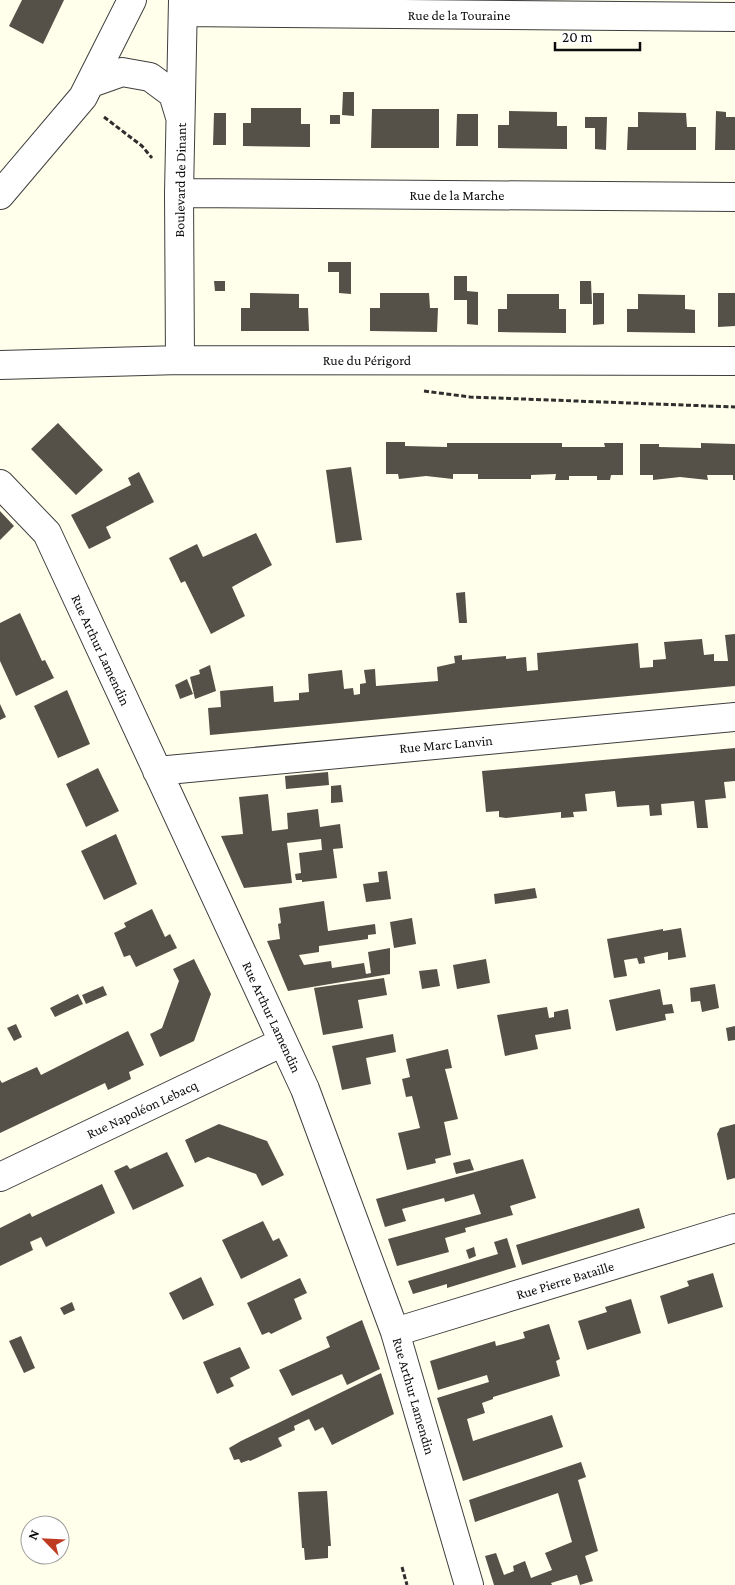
<svg xmlns="http://www.w3.org/2000/svg" width="735" height="1585" font-family="'Crimson Pro',serif">
<rect width="100%" height="100%" fill="#ffffeb"/>
<path fill="#555048" d="M22 0H64L43 44 9 26Z
M343 92H354V116L342 115Z
M251 108H301V124H310V147L243 146V123H251Z
M372 109H439V148H371Z
M509 111 557 112V126H567V149L498 148V125H509Z
M716 111 726 112V117H735V150H715Z
M638 112 686 113 687 127H696V150H627L628 127H638Z
M214 113H226V145H213Z
M457 114H478V146H456Z
M330 115H340V124H330Z
M585 117H607L606 150 595 149V128H585Z
M328 262H351V294L339 293V272H328Z
M454 276H467V291L478 292V325L467 324V300H454Z
M214 281H225V291H215Z
M580 281H591L592 304H580Z
M250 293 299 294V308H308L309 331H241V308H250Z
M380 293H429L430 308H438L437 332 370 331V308H380Z
M593 293H604V324L593 325Z
M718 293H735V326L718 327Z
M507 294H559V309H566V333L498 332V309H507Z
M638 294 685 295V309L695 310V333L627 332V309H638Z
M58 423 103 470 76 495 31 449Z
M386 442H405V446L447 447V443H562V447H605L604 443H623V475H611L610 480H597V476H569V480H555L556 474 531 475V479H478V474H453V479L426 476 399 479 398 474H386Z
M701 443 735 444V480H733V475H707L708 480 680 477 653 480V475H640V444H659V447L701 448Z
M351 467 362 540 336 543 326 470Z
M139 472 154 502 106 527 111 538 89 549 71 515 131 485 128 478Z
M0 511 14 526 0 540Z
M256 533 272 565 232 587 245 616 211 634 185 581 181 583 169 558 197 544 203 557Z
M465 592 467 623H459L456 593Z
M20 613 42 661 45 660 54 678 16 696 0 661V623Z
M735 634V686L210 735 208 708 221 707 220 691 273 686 274 702 299 700V693L309 692 308 674 342 670 344 689 353 688 354 695 360 694V684L366 683 364 670 375 669 376 686 438 681 437 667 455 663 454 656 462 655V660L506 656V659L526 657 527 671 538 670 537 653 638 643 640 668 653 667V660L666 659 664 642 702 639 704 655 714 654V661H728L725 635Z
M210 665 216 691 195 699 190 677 200 674 199 670Z
M187 679 193 694 180 699 175 685Z
M67 690 90 744 58 758 34 706Z
M0 704 6 717 0 720Z
M735 748V781L724 782 726 798 705 800 708 828H697L694 801 661 804 662 815 650 816 649 805 617 807 615 791 585 794 587 811 573 812 574 817 561 818V812L506 818 499 817V811L486 812 482 771Z
M98 768 119 811 86 827 66 784Z
M328 772 329 785 286 789 285 776Z
M341 785 343 802 331 803V786Z
M268 794 272 831 288 829 287 813 318 809 320 827 340 824 343 848 333 849 337 878 302 882V880H296L295 874 301 873 299 853 322 850 321 839 287 843 292 883 244 888 221 836 243 834 239 797Z
M116 834 137 884 104 900 81 851Z
M387 871 391 899 366 902 363 884 379 882 378 872Z
M535 888 537 898 495 904 494 894Z
M324 901 328 931 375 924 376 934 368 935V939L319 946V952L299 955 304 965 331 961 332 968 364 963 366 974 371 973 368 952 390 948V974L288 991 267 941 280 939 278 924 281 923 279 908Z
M152 909 165 937 170 934 177 948 136 967 130 955 124 957 114 933 126 927 124 923Z
M412 918 416 944 394 948 390 922Z
M681 928 686 957 668 960V952L644 957 645 963 639 964 637 958 624 960 627 976 614 978 607 939 663 929V931Z
M194 959 211 994 194 1041 160 1057 150 1034 162 1028 179 981 173 969Z
M486 959 490 983 457 989 453 965Z
M437 969 440 986 422 989 419 971Z
M384 978 387 995 358 1000 363 1028 323 1035 314 988Z
M715 984 719 1008 702 1012 700 1001 691 1002 690 988Z
M103 986 107 995 86 1004 82 995Z
M660 989 663 1005 672 1004 674 1013 665 1014 666 1020 616 1031 609 1000Z
M78 994 83 1004 55 1017 50 1008Z
M547 1007 549 1018 554 1017V1012L568 1009 571 1029 535 1035 538 1049 505 1056 497 1015Z
M16 1024 22 1037 14 1041 7 1028Z
M735 1026V1040L728 1041 726 1028Z
M128 1031 144 1065 129 1072 131 1079 108 1090 105 1083 0 1133V1080L2 1083 37 1067 41 1075Z
M393 1034 396 1052 366 1058 371 1084 342 1090 332 1046Z
M448 1049 452 1068 445 1069 458 1119 444 1122 451 1155 435 1159 436 1163 407 1170 398 1133 420 1128 412 1096 406 1097 402 1079 410 1077 406 1059Z
M219 1124 267 1141 284 1175 262 1186 256 1174 208 1157 195 1163 185 1140Z
M735 1124V1178L727 1180 717 1134 720 1128Z
M167 1152 184 1186 133 1210 114 1171 127 1165 130 1169Z
M470 1159 474 1170 456 1174 453 1163Z
M523 1159 536 1198 510 1206 513 1215 465 1228 466 1232 445 1238 449 1252 397 1266 388 1239 481 1214 474 1194 445 1202 444 1198 402 1209 406 1221 385 1227 376 1199Z
M102 1184 115 1213 46 1247 41 1237 30 1242 33 1250 0 1266V1228L30 1213 32 1217Z
M639 1208 645 1228 522 1265 516 1245Z
M263 1221 273 1241 279 1238 288 1256 241 1279 222 1240Z
M507 1238 516 1267 447 1288V1284L413 1294 408 1281 498 1254 494 1242Z
M474 1247 476 1256 469 1259 466 1250Z
M713 1273 723 1307 668 1324 660 1296 689 1286 687 1281Z
M201 1277 214 1305 183 1320 169 1293Z
M300 1278 307 1293 294 1299 302 1319 271 1334 269 1332 262 1335 247 1303Z
M631 1299 641 1333 587 1350 578 1321 607 1312 605 1307Z
M72 1302 75 1310 64 1315 60 1308Z
M362 1320 380 1369 347 1385 342 1374 292 1396 279 1370 330 1347 326 1337Z
M549 1324 560 1359 556 1361 560 1376 493 1397V1399L482 1403 485 1413 467 1419 473 1441 552 1415 563 1447 463 1481 437 1398 489 1382 487 1375 438 1390 430 1361 495 1341 496 1346 525 1338 523 1332Z
M21 1336 35 1368 24 1373 9 1341Z
M240 1347 250 1368 230 1378 234 1386 217 1394 203 1362Z
M381 1373 394 1414 332 1445 323 1427 315 1431 309 1419 294 1426 295 1430 278 1438 282 1446 250 1461 249 1460 241 1463 239 1459 234 1460 229 1448 241 1441Z
M581 1462 586 1477 578 1480 598 1551 585 1556 593 1581 580 1585 577 1575 551 1583 552 1585H494L485 1556 496 1553 504 1575 514 1571 513 1566 525 1561 531 1578 552 1570 545 1553 572 1542 558 1493 475 1522 469 1500Z
M327 1491 331 1546H328V1558L305 1560 304 1548H302L298 1492Z"/>
<g fill="none" stroke-linecap="round" stroke-linejoin="round">
<g stroke="#3f3f3f" stroke-width="30">
<path id="minor" d="M183 12 735 17
M91 83 122 72 150 77 173 94 180 117
M179 193 735 197
M0 195 83 97 132 0
M180 360 179 193 183 0
M0 365 180 360 735 361
M0 484 47 533 305 1089 395 1332 469 1585
M157 771 735 717
M0 1177 283 1042
M395 1332 735 1228"/>
</g>
<path stroke="#2e2e2e" stroke-width="3" stroke-dasharray="5 2.5" stroke-linecap="butt" d="M104 117 142 146 152 158
M424 391 470 397 735 407
M402 1567 407 1585"/>
<use href="#minor" stroke="#fff" stroke-width="28"/>
</g>
<g text-anchor="middle" dominant-baseline="central" stroke-width="5" stroke-linejoin="round" paint-order="stroke">
<g font-size="14" fill="#0c0c0c" stroke="#fff">
<text x="459" y="15">Rue de la Touraine</text>
<text transform="translate(180 180) rotate(-89)">Boulevard de Dinant</text>
<text x="457" y="195">Rue de la Marche</text>
<text x="367" y="360">Rue du Périgord</text>
<text transform="translate(101 650) rotate(65)">Rue Arthur Lamendin</text>
<text transform="translate(446 744) rotate(-5)">Rue Marc Lanvin</text>
<text transform="translate(272 1017) rotate(65)">Rue Arthur Lamendin</text>
<text transform="translate(142 1109) rotate(-25)">Rue Napoléon Lebacq</text>
<text transform="translate(565 1280) rotate(-17)">Rue Pierre Bataille</text>
<text transform="translate(414 1396) rotate(74)">Rue Arthur Lamendin</text>
</g>
</g>
<g transform="translate(45 1540) rotate(294)"><circle r="24" fill="#ffffff" stroke="#9e9e9e"/>
<path d="M0-4L9 19L0 12L-9 19Z" fill="#be3b22"/>
<text y="-8" font-size="14" font-weight="bold" text-anchor="middle" fill="#0c0c0c">N</text>
</g>
<path d="M555 42v8h85v-8" fill="none" stroke="#0c0c0c" stroke-width="2.5"/>
<text x="562" y="42" font-size="15" fill="#0c0c0c" stroke="#ffffff" stroke-width="4" paint-order="stroke">20 m</text>
</svg>
